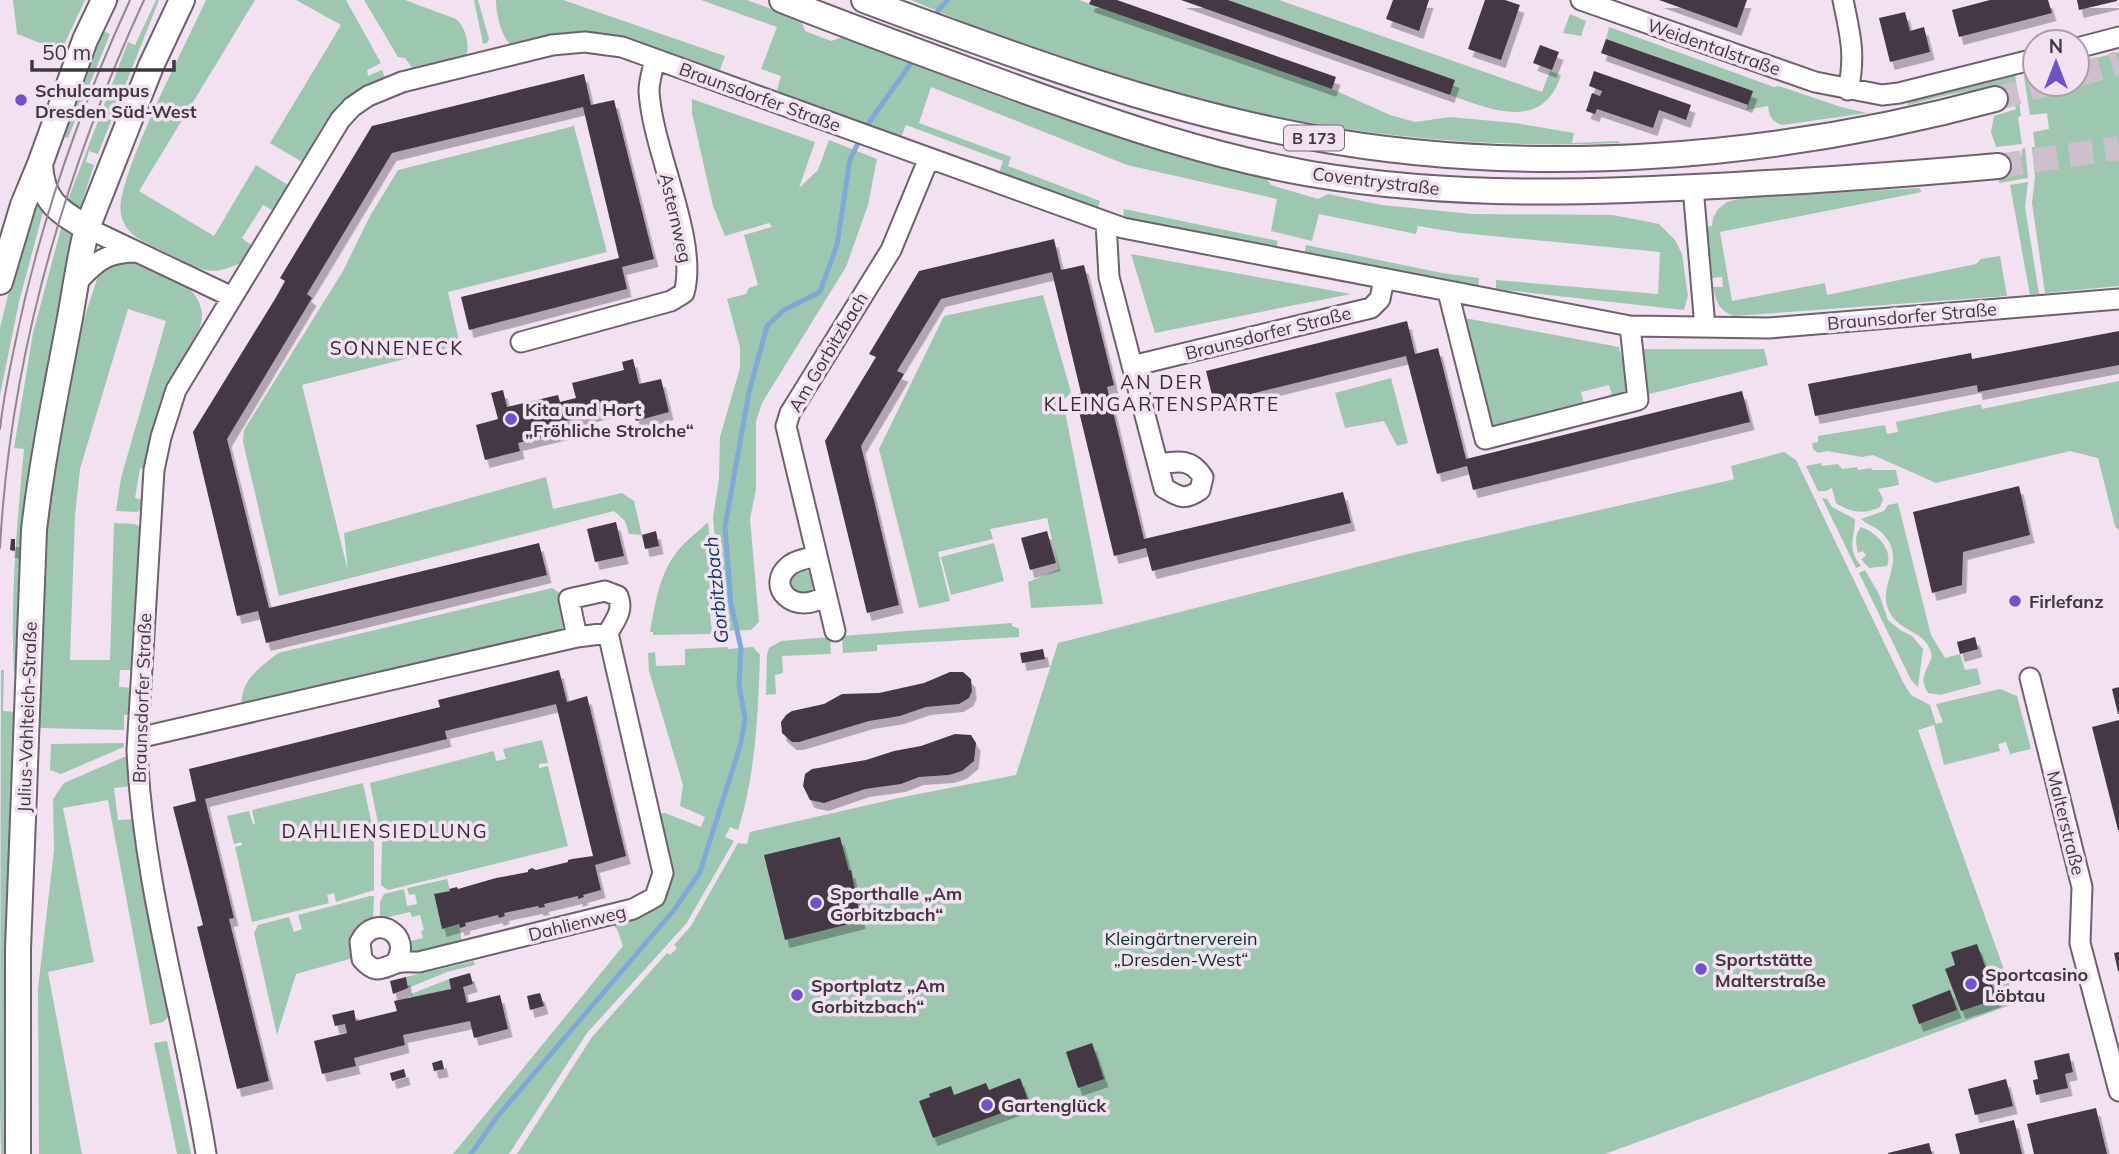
<svg xmlns="http://www.w3.org/2000/svg" width="2119" height="1154" font-family="Mulish,sans-serif">
<defs>
<filter id="shadow"><feDropShadow dx="4.5" dy="8" stdDeviation="0" flood-color="#0004"/></filter>
</defs>
<rect width="100%" height="100%" fill="#f2e1f1"/>
<path fill="#9ec7b1" d="M13 0H85L61 51 17 34Z
M114 0H119L104 31 110 34 68 138 64 137 89 71 93 50Z
M156 0H159L98 154 89 151 86 162 94 165 79 212 66 205 128 42 135 45Z
M206 0H255L139 191 214 236 256 165 288 185 272 210 263 205 242 238 251 245 239 264C231 267 221 271 213 271 197 271 178 258 163 251 145 242 125 236 121 214 114 181 189 38 206 0Z
M296 0H346L381 63 367 70 368 76 382 70 385 78C372 83 357 89 346 98 326 114 315 141 302 162L270 143 341 25Z
M364 0H405L456 19C466 27 470 45 466 56L413 69 405 58 398 57Z
M474 0H478L489 39 487 43 483 44Z
M496 0H563L725 56 720 70C677 56 625 33 580 32 556 32 533 40 511 45 501 36 496 13 496 0Z
M701 0H747L801 20 805 31 831 41 843 37C982 91 1120 145 1266 178L1271 185 1318 199 1328 194 1382 205 1472 214 1613 215 1659 224 1675 240 1682 254 1688 296 1684 310 1496 289V280L1658 294 1660 252 1461 233 1418 226 1416 234 1319 214 1312 241 1271 231 1277 199 1127 165 931 87 919 123 1011 157 1008 166 1100 201 1097 209 999 173 1003 161 906 125 901 137 782 94 777 90 781 76 761 69 777 27Z
M911 0H1079L1332 89 1390 115 1415 122 1450 117 1515 123 1574 133 1572 143 1619 141V143C1485 149 1349 136 1219 104 1129 82 1043 52 955 22L956 19Z
M1228 0H1279L1542 92 1550 71 1561 75C1543 132 1492 110 1450 95L1455 80Z
M1570 14 1586 21 1581 36 1563 33Z
M1609 27 1774 87 1779 86 1841 107 1867 113 1782 125C1772 121 1769 117 1768 106L1746 110 1752 91 1606 39Z
M2119 52V286L2045 293 2032 203 2035 177 2032 147H2035L2033 132 2049 129 2047 113 2030 115 2024 77 2035 74V84H2077V63Z
M2015 74 2021 116 2018 117 2022 144 1996 147 1991 132 1994 116 2016 109C2004 73 1935 100 1908 105L1907 101Z
M692 99 815 142 799 188 818 170 829 140 877 159 868 205 846 267 762 403 756 421V489L750 519 759 622 751 630 727 631V633L720 634V631H716L713 604 719 583 713 517 719 479 720 437 740 368V347L727 299 746 294 749 288 758 285 744 235 772 227 769 223 725 236 713 206 692 113Z
M574 126 607 252 448 292 460 345 302 385 348 571 344 533 546 477 553 509 622 493 634 501 642 535 629 534 625 521 614 511 279 596 243 442 244 430 343 271 370 216 398 170Z
M2025 148 2028 178 1999 183V179C2013 173 2022 165 2022 149Z
M2028 182 2025 207 2039 294 2030 295 2010 185Z
M1919 188 1922 192 1720 232 1732 301 1825 283 1827 295 1976 264 1981 259 2000 256 2007 296 1734 316C1719 311 1716 302 1713 287H1723L1722 277 1711 278 1706 227 1712 226 1713 218 1718 209 1727 202 1742 198Z
M35 202 43 212 19 302 0 395V328L21 242Z
M1124 209 1278 241 1276 249 1123 218Z
M62 225 73 233 28 472 22 531 18 673 14 672C10 598 17 523 24 449L14 448 33 333Z
M1306 245 1442 273 1479 278 1478 287 1304 255Z
M1131 254 1351 294 1155 333Z
M128 261C158 266 216 290 199 329 191 349 177 366 168 386 157 409 153 443 147 469L140 468 135 498 144 500 143 509 137 512 116 511 121 478 166 321 128 309 80 469 75 515 70 660H110L114 523 135 524 142 528 135 670H120L119 687 135 688 133 714 124 715V730L39 728 46 538 49 499 63 413 83 322 98 276 110 264Z
M1043 295 1071 392 1063 401 1103 604 1031 608 1028 582 1059 569 1047 518 990 529 993 539 938 552 950 601 919 608 879 449 944 316Z
M1459 317 1619 347 1632 397 1614 402 1609 385 1581 392 1585 409 1488 434Z
M1637 349H1764L1768 365 1645 395Z
M1391 378 1408 443 1397 446 1384 421 1345 428 1335 393Z
M2119 381V531L2115 526 2098 458 2070 451 1936 483 1873 455 1862 457 1827 451 1818 453 1813 449 1812 443 1818 442V436L1885 425 1887 434 1898 432 1896 422 1981 404 1982 409Z
M1784 452 1796 460 1904 684 1911 695 1930 705 1936 724 1943 722 1936 704 2000 689 2017 696 2031 749 2010 754 2006 742 1998 744 2000 751 1944 765 1934 725 1918 730 2016 1003 1605 1154H517L592 1037 667 953 670 955 677 948 674 945 691 926 738 843 747 844 750 832 903 797 1016 775 1058 643 1412 553 1731 480 1734 479 1731 466Z
M1821 463 1822 466 1838 464 1842 469 1857 467 1858 470 1871 468 1872 470H1896L1899 485 1878 489 1883 499 1880 507C1865 515 1849 512 1836 503L1832 488 1826 491H1818L1806 466Z
M1822 498 1827 499 1832 507 1855 519C1855 539 1846 547 1861 566L1856 568Z
M1898 503 1931 635 1945 658 1960 654 1965 670 1977 668 1981 684 1940 695 1928 693C1915 674 1935 664 1931 652 1925 632 1902 631 1892 616 1872 587 1910 563 1883 534 1877 527 1867 525 1861 519L1884 511 1888 505Z
M708 522 714 584 709 604 712 631 710 634 653 635V632H650C655 605 659 575 676 553 685 541 698 532 708 522Z
M1861 527C1876 532 1894 550 1887 566L1869 568 1861 559 1866 556 1863 551 1858 553C1856 544 1854 535 1861 527Z
M994 543 1004 581 951 595 941 557Z
M788 582a13 13 0 1 1 26 0a13 13 0 1 1-26 0Z
M1865 570 1879 594 1888 620 1900 630 1912 636 1923 649 1918 687 1911 680 1859 573Z
M552 588 569 599 577 637 242 714C238 681 255 672 278 653Z
M1012 623V626L1019 629V637L877 645V651L843 653 842 636Z
M830 637 831 654 782 656 783 673 775 675 776 694 766 695 767 655 769 648 781 641Z
M728 647V649L753 647 760 655C758 714 756 773 738 830L730 827 725 837 734 841 686 924 587 1033 509 1154H453L623 946 617 929 613 925 636 919 635 914 658 900 655 814 665 813 701 827 705 817 680 806 683 785 649 671 648 653 655 652 656 666 685 665V649Z
M1 670H4L3 711 16 712 5 1046 7 1154H1L0 1106Z
M542 740 548 763 539 764V768L548 766 568 846 388 890 381 885 382 843 370 783 494 751 496 761 506 759 503 749Z
M124 743V747L61 774 50 770 51 744Z
M124 757H130L132 786 114 788 118 820 136 819 170 1015 163 1022 150 1025 108 800 63 808 94 962 48 972 82 1154H39L38 989 54 850 53 799 64 783Z
M363 783 374 835V890L336 902 334 893 327 895 329 903 252 922 235 847 242 845 241 842 234 844 227 816 249 811 253 824H255L252 810Z
M447 879 450 891 434 895 442 928 459 924 462 943 412 954 406 942 423 938 421 931 424 930 420 915 412 917 410 912 380 919V902L384 894 404 889 407 906 417 904 415 894 409 895 407 888Z
M370 896H374L373 921 353 958 296 974 277 1035 254 933 258 925 289 917 294 932 302 929 298 915Z
M474 961 475 965 447 972 408 988 406 977Z
M449 979 451 989 412 999 411 994Z
M167 1041 188 1140 191 1154H177L174 1139 154 1043Z"/>
<g fill="none" stroke-linecap="round" stroke-linejoin="round">
<path stroke="#80a9d6" stroke-width="5" d="M934 19 939 9 948 0
M471 1154 497 1117 674 910 700 872 741 743 745 719 739 684 741 648 731 604 725 527 749 392 767 326 784 310 820 292 837 245 850 159 868 124 914 59"/>
</g>
<path fill="#453845" filter="url(#shadow)" d="M1091 0H1117L1336 77 1332 89 1089 4Z
M1181 0H1228L1455 80 1450 95Z
M1393 0H1429L1419 31 1386 19Z
M1485 0H1505L1520 5 1501 60 1468 49Z
M1659 0H1747L1737 28Z
M1990 0H2048L2052 13 1959 37 1952 10Z
M2077 0H2117V1L2079 10Z
M1905 12 1910 31 1924 27 1930 52 1890 62 1879 18Z
M1606 39 1753 91 1748 105 1601 53Z
M1540 45 1559 52 1552 70 1533 63Z
M1594 71 1691 105 1686 120 1659 110 1653 128 1597 109 1595 114 1586 111 1592 93 1600 96 1602 91 1589 86Z
M584 74 591 105 614 100 654 259 622 267 627 289 469 330 461 297 619 258 583 107 392 153 307 294 312 298 227 439 269 608 539 543 547 575 266 643 258 611 237 616 193 432 275 299 285 281 280 278 372 126Z
M1054 239 1061 270 1084 265 1114 385 1107 387 1144 539 1343 492 1351 523 1152 571 1146 548 1114 556 1075 395 1081 393 1052 272 941 299 897 371 904 374 861 446 899 605 867 613 825 441 876 357 869 354 919 271Z
M1407 321 1415 354 1438 348 1466 459 1742 391 1750 422 1473 490 1467 466 1437 474 1406 356 1214 403 1206 371Z
M2119 331V365L1978 392 1977 385 1815 416 1808 384 1971 353 1972 359Z
M633 359 639 384 661 379 669 412 636 421 632 404 565 421 568 431 518 443 520 451 485 460 476 425 498 419 491 393 503 390 507 407 558 395 560 402 576 398 572 383 624 370 622 362Z
M2019 486 2030 535 1963 552 1962 585 1932 593 1913 512Z
M616 522 624 556 595 562 587 529Z
M656 531 659 546 645 549 642 535Z
M1047 531 1056 563 1030 570 1021 538Z
M11 539H15V551L10 550Z
M1975 637 1978 649 1960 654 1957 642Z
M1043 649 1045 659 1022 663 1020 653Z
M559 670 567 702 587 696 626 856 595 865 601 890 583 895 584 897 578 899V896L544 904 545 907 539 908 538 906 504 913 505 916 499 918 498 915 465 923 466 926 460 928 459 924 442 929 434 894 450 891 449 889 457 887 458 889 496 878 528 872V870L532 868 536 870 568 862V860L572 859 593 856 556 704 445 731 447 739 205 799 234 918 229 919 269 1081 237 1089 197 927 203 925 173 807 196 801 189 769 440 707 438 700Z
M950 672H963L971 679 972 691 969 698 959 704 926 707 900 716 869 721 799 742H792L782 733 781 722 786 715 792 711 824 704 842 694 879 693 924 683Z
M2119 687V714H2118L2112 689Z
M2119 720V830H2118L2092 727Z
M955 734 971 735 976 743 974 761 962 771 949 775 919 777 901 784 865 789 824 803 810 800 803 786 805 774 812 769 866 760 894 751 921 746Z
M840 837 849 871 851 870 861 921 785 940 764 855Z
M1977 944 1997 999 1961 1011 1945 969 1955 965 1951 952Z
M2119 952V971H2118L2114 953Z
M470 973 473 984 463 987 467 1003 500 995 508 1029 474 1038 470 1021 403 1035 405 1045 354 1058 356 1066 322 1074 314 1041 347 1033 345 1024 335 1026 332 1015 354 1010 356 1021 397 1011 394 1001 451 989 449 979Z
M406 977 408 988 393 994 390 981Z
M1950 990 1957 1010 1919 1024 1912 1005Z
M540 993 544 1006 530 1010 527 996Z
M1092 1043 1104 1079 1078 1088 1066 1052Z
M2069 1053 2073 1072 2065 1074 2068 1088 2036 1095 2033 1080 2038 1079 2034 1061Z
M442 1060 444 1069 434 1071 432 1063Z
M404 1069 406 1077 392 1081 390 1073Z
M1020 1078 1029 1103 933 1138 919 1101 930 1097 929 1094 951 1086 954 1095 986 1083 989 1090Z
M2006 1079 2013 1106 1975 1115 1968 1089Z
M2096 1108 2107 1154H2034L2027 1124Z
M2014 1120 2022 1154H1960L1955 1134Z
M1929 1143 1932 1154H1888V1153Z"/>
<g fill="none" stroke-linecap="round" stroke-linejoin="round">
<path stroke="#cebfcd" stroke-width="24" stroke-dasharray="24 12" stroke-linecap="butt" d="M2077 75 2119 63
M1995 99 2047 84
M1998 166 2119 148"/>
<g stroke="#6f616e" stroke-width="23">
<path id="minor" d="M1581 0 1815 82 1882 95 1899 93 2035 59
M1843 0C1850 34 1856 55 1848 90
M2077 48 2119 37
M1693 187 1705 327
M1106 222 1109 277 1164 488C1179 497 1184 501 1200 490L1203 477C1191 458 1178 461 1158 464
M87 228 232 297
M76 283C97 261 106 252 137 252
M1448 292 1485 439 1638 400 1630 326
M521 342 671 301 684 293C699 240 652 150 649 91 649 80 653 69 655 59
M1132 366 1371 308 1380 299 1384 279
M817 556C808 558 797 560 790 565 763 586 795 618 826 595
M835 631 786 426 790 413 891 250 929 158
M2030 678 2082 887 2080 943 2119 1091
M138 738 577 637 608 633
M395 963C415 936 375 911 360 942L362 959C375 974 380 969 394 964 401 961 412 962 419 962L633 909 655 897 663 873 608 633C615 620 624 611 618 596L605 591 569 599 577 637
M206 1154C185 1019 143 887 137 750L154 470 161 437 176 390 340 120 352 107 368 96 402 82 552 45 585 42 622 47 1123 228 1630 326 1769 328 2119 299"/>
</g>
<g stroke="#6f616e" stroke-width="28">
<path id="major" d="M782 0C863 32 946 62 1028 92 1120 125 1214 157 1311 174 1454 198 1591 193 1735 185 1823 180 1910 174 1998 166
M864 0C1009 54 1156 109 1309 137 1533 179 1777 158 1995 99
M40 164C42 201 57 210 87 228
M0 282 23 205 40 164 85 40 104 0
M18 1154V949L34 530C42 460 56 392 69 323 75 291 79 259 87 228L151 66 182 0"/>
</g>
<use href="#minor" stroke="#fff" stroke-width="19"/>
<use href="#major" stroke="#fff" stroke-width="24"/>
<path stroke="#918691" stroke-width="2" d="M0 429C3 400 9 372 15 344 39 225 79 111 130 0
M0 548C10 356 64 174 144 0"/>
</g>
<g fill="#7052cb" stroke="#f2e1f1" stroke-width="2.5">
<circle cx="21" cy="100" r="7"/>
<circle cx="511" cy="419" r="7"/>
<circle cx="2015" cy="601" r="7"/>
<circle cx="816" cy="903" r="7"/>
<circle cx="1701" cy="969" r="7"/>
<circle cx="1971" cy="984" r="7"/>
<circle cx="797" cy="995" r="7"/>
<circle cx="987" cy="1105" r="7"/>
</g>
<g text-anchor="middle" dominant-baseline="central" stroke-width="7" stroke-linejoin="round" paint-order="stroke">
<rect fill="#f2e1f1" stroke="#756b74" stroke-width="2" x="1284" y="125.5" width="60" height="25" rx="5"/>
<g font-size="16" font-weight="bold" fill="#3f393f">
<text x="1314" y="138">B 173</text>
</g>
<g font-size="18" fill="#3f393f" stroke="#f2e1f1">
<text transform="translate(1714 47) rotate(19)">Weidentalstraße</text>
<text transform="translate(760 97) rotate(20)">Braunsdorfer Straße</text>
<text transform="translate(1376 181) rotate(7)">Coventrystraße</text>
<text transform="translate(676 218) rotate(77)">Asternweg</text>
<text transform="translate(1912 316) rotate(-5)">Braunsdorfer Straße</text>
<text transform="translate(1268 333) rotate(-14)">Braunsdorfer Straße</text>
<text transform="translate(828 352) rotate(-59)">Am Gorbitzbach</text>
<text transform="translate(142 698) rotate(-88)">Braunsdorfer Straße</text>
<text transform="translate(27 717) rotate(-88)">Julius-Vahlteich-Straße</text>
<text transform="translate(2066 823) rotate(76)">Malterstraße</text>
<text transform="translate(577 923) rotate(-14)">Dahlienweg</text>
</g>
<g font-size="18" font-weight="bold" fill="#3f393f" stroke="#f2e1f1" text-anchor="start">
<text x="35" y="90">Schulcampus<tspan x="35" dy="21">Dresden Süd-West</tspan></text>
<text x="525" y="409">Kita und Hort<tspan x="525" dy="21">„Fröhliche Strolche“</tspan></text>
<text x="2029" y="601">Firlefanz</text>
<text x="830" y="893">Sporthalle „Am<tspan x="830" dy="21">Gorbitzbach“</tspan></text>
<text x="1715" y="959">Sportstätte<tspan x="1715" dy="21">Malterstraße</tspan></text>
<text x="1985" y="974">Sportcasino<tspan x="1985" dy="21">Löbtau</tspan></text>
<text x="811" y="985">Sportplatz „Am<tspan x="811" dy="21">Gorbitzbach“</tspan></text>
<text x="1001" y="1105">Gartenglück</text>
</g>
<g font-size="18" fill="#003621" stroke="#f2e1f1">
<text x="1181" y="938">Kleingärtnerverein<tspan x="1181" dy="21">„Dresden-West“</tspan></text>
</g>
<g font-size="19" letter-spacing="2" fill="#362935" stroke="#f2e1f1">
<text x="397" y="348">SONNENECK</text>
<text x="1162" y="382">AN DER<tspan x="1162" dy="22">KLEINGARTENSPARTE</tspan></text>
<text x="385" y="831">DAHLIENSIEDLUNG</text>
</g>
<g font-size="19" font-style="italic" fill="#0a3761" stroke="#f2e1f1">
<text transform="translate(716 590) rotate(-96)">Gorbitzbach</text>
</g>
</g>
<g transform="translate(2056 63)"><circle r="33" fill="#f2e1f1" stroke="#aa9eaa" stroke-width="2"/>
<path d="M0-5L12 26L0 18L-12 26Z" fill="#7052cb"/>
<text y="-10" font-size="19" font-weight="bold" text-anchor="middle" fill="#3f393f">N</text>
</g>
<path d="M32 60v10h142v-10" fill="none" stroke="#3f393f" stroke-width="3.5"/>
<text x="42" y="60" font-size="21" fill="#3f393f" stroke="#f2e1f1" stroke-width="5" paint-order="stroke">50 m</text>
</svg>
